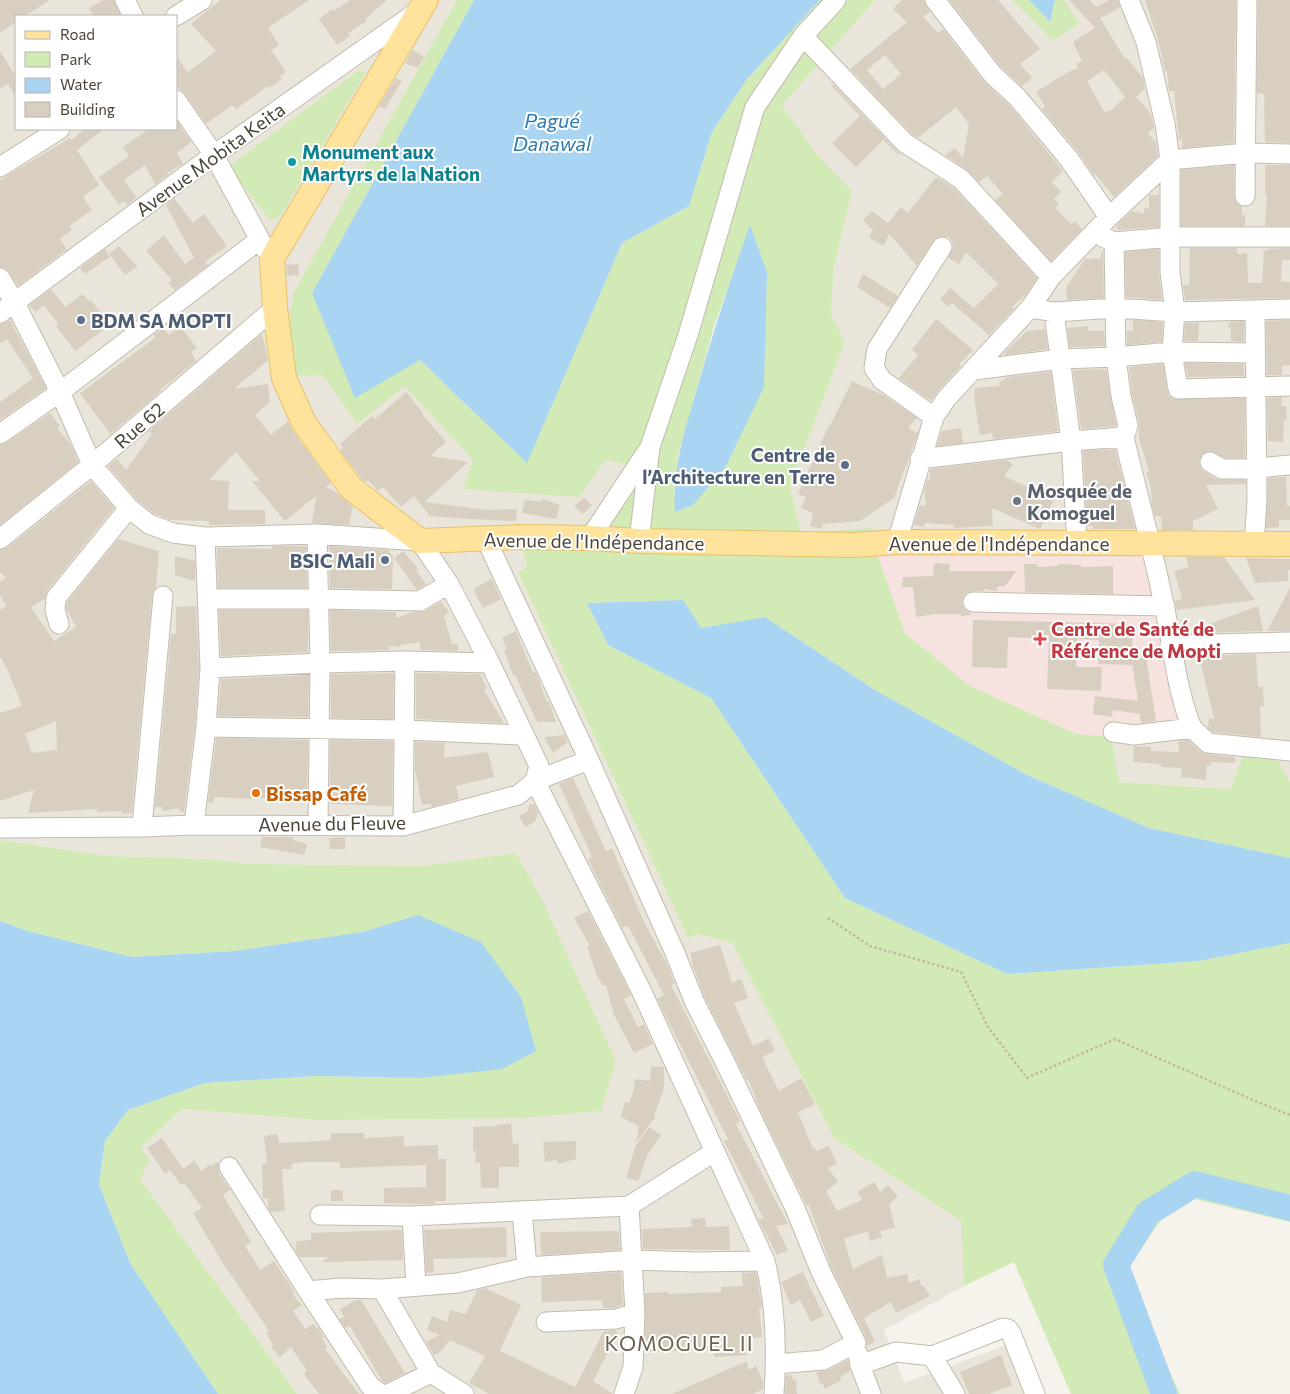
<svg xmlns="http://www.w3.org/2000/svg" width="1290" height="1394" font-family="Commissioner,sans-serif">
<rect width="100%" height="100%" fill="#f6f3ec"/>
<path fill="#eae5da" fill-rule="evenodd" d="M0 0H457L448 15 323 375 405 385 473 460 464 489 605 460 625 464 609 500 568 540 518 574 688 938 698 934 732 943 834 1138 961 1221 964 1286 884 1330 904 1383 1012 1343 1038 1394H297L140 1179V1149L183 1109 319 1120 527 1118 601 1111 616 1061 542 899 516 853 421 866 254 864 207 859 108 856 0 840ZM16 16H176V129H16Z
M875 0H1012L1053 41 1079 23 1064 0H1290V782L1274 756 1231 789 1119 782 801 533 790 486 845 342 831 314 834 267 852 191 815 152 782 105Z"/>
<path fill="#f6e3e0" d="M874 545 1152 547 1190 733 1111 737 1076 734 970 686 905 633Z"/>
<path fill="#d2eab5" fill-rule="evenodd" d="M457 0H474L312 293 420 360 527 462 622 243 689 206 712 132 747 79 820 0H875L782 105 815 152 852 191 834 267 831 314 845 342 790 486 801 533 872 528 874 546 905 633 970 686 1076 734 1111 737 1119 782 1231 789 1243 755H1274L1290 782V858L1149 828 1027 775 875 690 765 617 701 628 682 600 587 603 608 645 711 698 845 898 1007 974 1199 961 1290 943V1222L1178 1195 1124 1274 1180 1394H1071L1014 1262 964 1286 961 1221 834 1138 732 943 698 934 688 938 518 573 527 567 521 539 568 540 609 500 625 464 605 460 579 497 463 489 473 460 405 386 357 424 323 375 283 376 293 294ZM750 226 674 497 678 456 714 326Z
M1012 0H1029L1050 22 1055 0H1064L1079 23 1053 41Z
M359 70 366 72 280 217 270 220 228 167Z
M0 840 108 856 207 859 254 864 421 866 516 853 542 899 616 1061 601 1111 527 1118 319 1120 182 1109 140 1149 150 1160 140 1179 297 1394H218L130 1263 99 1184 105 1141 128 1110 205 1083 316 1076 420 1078 418 915 362 932 234 951 132 957 28 931 0 921Z"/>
<path fill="#a9d4f2" d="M474 0H820L747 79 712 132 689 206 622 243 527 463 420 360 355 398 312 293Z
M1029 0H1055L1050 22Z
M750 225 767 272 764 387 726 466 693 505 675 512C672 470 684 432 696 392 712 336 730 280 750 225Z
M683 600 701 628 765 617 875 690 1027 775 1149 828 1290 858V943L1199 961 1007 974 845 898 711 698 608 645 587 603Z
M418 915 481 942 521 997 536 1051 502 1069 420 1078 316 1076 205 1083 128 1110 105 1141 99 1184 130 1263 218 1394H0V921L28 931 132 957 234 951 362 932Z"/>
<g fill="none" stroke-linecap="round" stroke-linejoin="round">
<path stroke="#a9d4f2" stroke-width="26" d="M1164 1394 1116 1265 1148 1213 1195 1184 1290 1208"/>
</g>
<path fill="#d8cfc1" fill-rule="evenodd" d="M0 0H50L25 16H16V22L0 33Z
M103 0H114L121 16H94L89 8Z
M220 0H309L268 28 279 45 271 50 286 72 280 76 282 79 269 88 268 86 236 109 233 105 206 124 185 94 176 86V56L188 72 216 51 191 24Z
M350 0H387L365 19 367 21 348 33 350 36 337 45 319 19 332 9 334 11Z
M902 0H924L930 12 923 17 938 33 943 29 984 82 1009 105 1063 171 1052 182 1061 192 1054 198 1059 205 1055 208 1071 224 1075 221 1082 229 1051 261 995 200 1003 194 987 176 979 182 967 170 945 155 955 148 963 158 969 124 956 107 918 138 912 134 850 69 907 22 893 9ZM885 55 901 74 883 89 867 70Z
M949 0H998L1040 49 1020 64 1032 78 1022 86 1001 67Z
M1069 0H1090L1096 7 1109 0H1118L1120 8 1100 18 1125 59 1127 58 1143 78 1145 89 1136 97 1151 114 1154 126V128L1148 133 1156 143 1158 156 1114 197 1095 174 1094 175 1078 152 1042 109 1045 106 1036 92 1068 72 1078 68 1076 64 1082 61 1073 42 1095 28ZM1104 70 1125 97 1110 111 1108 110 1105 113 1087 81Z
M1145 0H1236L1234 143 1182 148V138L1179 141 1174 91H1169L1167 71 1165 72 1158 39Z
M1258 0H1290V143L1265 142 1264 94 1257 93Z
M412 50 424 56 418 68 405 63Z
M0 51 16 77V97L8 84 0 88Z
M396 78 402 81 385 109 379 106Z
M833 84 897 151 900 153 899 155 883 140 856 167 832 143 860 116 831 85Z
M177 121 191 142 177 153 183 164 167 173 168 175 155 184 145 165 124 180 137 198 127 205 124 201 119 205 99 177 129 156 123 147 149 129H176Z
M85 129H104L77 150 99 185 83 197 92 210 69 226 72 230 60 239 67 249 18 286 9 272 5 268 0 267V180L70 138 71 140Z
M1234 165V196L1236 202 1242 207V215H1245V226H1181V170Z
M1265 165H1290V226H1265L1267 194H1265Z
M936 177 954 188 1037 278 1026 294 1012 307 1014 309 989 335 952 303 949 307 940 299 950 288 974 308 998 284 966 252 959 264 948 258 953 248 952 241 948 237 942 236 937 237 933 241 917 266 889 234 884 246 869 238 873 230 863 220 872 211 888 223 901 207 908 213Z
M1149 195H1159V227L1117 230V225L1132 211 1144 214V208L1149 209Z
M174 198 193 223 204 214 227 246 205 262 208 265 175 290 168 283 172 280 146 251 164 235 185 264 194 258 166 205Z
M119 246 137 267 125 275 109 254Z
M1188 248H1237V254L1247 253 1248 283H1262L1264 251H1267V249L1290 248V260H1282L1281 281 1290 282V298L1185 300 1183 285H1189L1190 249Z
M105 249 110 257 85 274 80 268Z
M1159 249V273L1162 300 1126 297 1125 252Z
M1101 252H1103L1104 298 1067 300 1066 288 1085 259 1101 258Z
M298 264 299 275 287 276 286 265Z
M863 274 898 296 890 308 857 287Z
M51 289 65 307 83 294 89 301 91 300 110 325 75 351 56 326 58 324 44 305 35 312 29 305Z
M936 319 973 350 959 364 961 366 938 391 931 401 899 378 918 355 912 350Z
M10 320 46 388 0 420V402L33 378 7 339 0 344V324Z
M1133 320 1163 322 1162 342 1127 345V331H1133Z
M1290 320V365L1282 366V375H1267L1266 321Z
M1244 321V342L1231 341V328L1228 327 1229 322Z
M1185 323H1199L1198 341H1184Z
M180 326 197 348 191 352 196 361 160 390 161 391 110 434 80 393 155 338 153 335 163 328 169 335Z
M1088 326V331H1104L1105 346 1070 347 1067 328Z
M1045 329 1048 349 1005 355 1004 353 1027 331Z
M262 334 268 360 234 389 268 384 270 402 255 415 271 435 288 421 293 431 331 483 326 487 337 493 353 507 349 525 312 523 316 496 285 521 252 481H260L236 452 231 457 229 454V459L209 480 229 481 228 510H265V524L209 525V521L170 520 155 514 137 500 108 466 117 459 126 470 152 434 149 431Z
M1185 363 1244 364V376L1188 377Z
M1163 364 1167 391 1169 396 1174 399 1245 398V458H1225L1210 451 1204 453 1201 456 1199 462 1201 468 1204 471 1216 479 1246 480V484L1206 485 1218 509 1193 521V530H1162L1161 516H1155L1152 506 1151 488 1146 472 1149 471 1139 439V423L1132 394 1129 367Z
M1106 369 1116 426 1081 429 1073 370Z
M1051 372 1058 431 993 439 992 433 980 435 974 397 975 396V388L1000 386 999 383 1007 377Z
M852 381 885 396 917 418 908 428 915 432 913 435 915 434V432L918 433 894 498 860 521 823 524 822 529 810 526 813 513 801 508 806 497 798 494 829 425 830 426Z
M406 392 423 413 422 414 446 442 430 456 468 462 425 502 487 510 517 509 516 521 470 519 430 516 414 496 401 507 383 487 378 491 368 480 365 482 361 478 340 450 343 447 340 444 372 416 375 419Z
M1282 397 1281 406H1286L1287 420H1284L1283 442 1268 441 1267 398Z
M50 413 60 426 57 428 71 445 78 462 0 525V445L6 443Z
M961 428 963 443 937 446 942 431Z
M1115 449 1135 529H1093V526H1087L1083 451Z
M1007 460 1013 465 1004 476 1054 499 1040 529 992 508 993 526 954 528V525L925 523 924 527 914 525 920 505 926 506 924 491 927 480H930V469Z
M1286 477 1287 506H1290V520H1279V527L1266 528 1268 478Z
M91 481 114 508 47 591 45 599 31 607 54 641 76 627 66 608 67 602 118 539 159 551 156 588 152 595 132 813 122 814V811L98 812 97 809 28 813 34 790 0 801V713L22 706 7 669 0 657V610L7 606 0 596V582L6 578 0 572V550L7 548ZM56 721 57 750 32 753 25 734Z
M584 498 592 505 583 514 574 506Z
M542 499 560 505 556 519 522 513 525 500 541 502Z
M272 546H306L307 588H218L217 548 272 549Z
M329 546 388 550 393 556 392 589 330 588Z
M403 551 418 569 416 570 426 584 417 590 394 558Z
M175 556 195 561V581L175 575Z
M1186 557H1224L1255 600 1177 610 1175 601 1182 599 1174 571 1189 567Z
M1246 558 1290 559V570H1288V581L1255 583Z
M934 563 950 564 949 571H1016L1005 586 997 587V591L984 589V591H973L968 592 964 596 962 601 963 607 972 615 961 616 960 614H935L916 617 913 587H902L903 577 933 576Z
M1024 564H1037V567L1058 566V564L1081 565V567L1113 566V594L1025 592Z
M492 579 501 599 483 608 473 589Z
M1290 588V631H1267Z
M441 602 449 612 444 616 452 644H458V651L421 650 419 642 401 645V647L389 646V650L331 651 330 610 396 612V618L413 612 425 611Z
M196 606 199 668 195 726 184 812H180L179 808 163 811 162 807H155L171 634H176V607Z
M1258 606 1263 631 1200 633 1198 628Z
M219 610H308V652L221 656Z
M973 620 1133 624 1132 659 1146 657 1156 721 1141 723 1140 714 1113 710 1112 717 1093 714 1095 696 1138 701 1132 663V665L1098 664 1099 640 1077 639 1076 667H1102L1101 691 1047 689 1049 639 1008 637 1007 668 972 667Z
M516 631 533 673 536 672 547 702 549 701 556 722H537L515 675H513L504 651 507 650 502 638Z
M1256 654 1258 687H1263L1264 706H1260L1261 737 1213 732 1208 728 1209 718 1214 719 1199 656Z
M394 673 393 719 331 718V674Z
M416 673 480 674 487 688 484 690 504 723 416 719Z
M309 675 308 717 218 716 221 679Z
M565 735 568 742 553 753 544 737Z
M216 738 308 740 307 798 277 799 251 797V799L215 797 213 803 208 802Z
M330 740 393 741 392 806 330 804Z
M1188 740 1200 751 1206 754 1235 757V763L1211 762V766L1207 765 1206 780 1181 777 1182 768 1161 767V764L1133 762 1134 746 1151 747V751L1179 752 1178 741Z
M415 742 445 743 444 757 443 758 488 752 494 777 456 786 459 799 432 807 431 804 422 805 415 770Z
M573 778 606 851 612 848 645 924 667 964 675 984 671 985 740 1121 736 1124 788 1224 776 1226 788 1250 777 1255 758 1219H764L724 1141 728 1139 657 999 664 995 628 926 622 928 588 859 592 857 559 784Z
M530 804 535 805 538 813 535 822 525 827 519 816 527 812Z
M262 837H293V840L307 844 304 855 260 847Z
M345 837V849H330L329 838Z
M588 911 631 995 624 999 638 1027 644 1024 653 1044 634 1053 614 1015 606 985 603 986 597 976 587 947 590 946 574 918Z
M720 945 732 983 741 979 748 998 734 1003 753 1046 769 1038 775 1051 762 1057 779 1091 801 1078 815 1104 798 1112 813 1149 815 1148 816 1151 829 1146 837 1164 828 1168 838 1182 826 1191 837 1211 862 1200 857 1192 874 1182 880 1192 888 1185 898 1197 889 1204 895 1228 880 1231 882 1237 870 1241 868 1231 844 1239 848 1253 853 1269 882 1255 887 1278 907 1274 909 1283 919 1279 922 1287 924 1286 930 1296 896 1313 891 1302 864 1318 875 1342 867 1346 866 1338 831 1267 809 1205 807 1206 803 1198 759 1108 749 1080 747 1081 705 998 693 966 690 953Z
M651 1066 664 1067V1088L654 1116 656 1117 652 1121 636 1143 639 1126 621 1117 625 1102 629 1103 634 1088 635 1079 650 1081Z
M511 1123 513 1144 519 1143V1167H499V1188H481L480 1163 475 1162 476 1151H473V1127L497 1126V1125Z
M649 1127 661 1135 648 1154 638 1181 626 1178 635 1147Z
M331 1133H364V1138L404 1136V1146L438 1145V1159H446V1201H435V1204H423L384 1203V1188L426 1187V1165L340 1168V1162H304L291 1164 292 1169H282L285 1211 271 1212 268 1208V1198L263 1199 262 1164 267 1163 264 1136 277 1134 279 1143 307 1142 331 1140Z
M162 1138 183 1169 194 1161 202 1171 210 1164 211 1167 217 1162 219 1164V1173L230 1190 223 1195 251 1242 245 1246 260 1270 274 1261 295 1293 293 1295 302 1305 293 1311 305 1329 314 1324 316 1328 318 1327 324 1337 322 1338 327 1347 325 1349 359 1394H319L304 1374 307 1371 291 1347 280 1357 271 1347 273 1345 266 1333 269 1331 221 1260 193 1213 202 1208 184 1183 181 1185 170 1170 165 1174 147 1148Z
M576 1141V1159L558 1164 557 1160 545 1162 543 1142Z
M331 1190H343V1201H331Z
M705 1218 706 1227 729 1226 730 1250 643 1249 642 1229 692 1227 691 1219Z
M506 1227 507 1257 433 1259 434 1272 426 1273 424 1230Z
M400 1230 402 1231 403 1260 321 1262 329 1257H300L296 1252V1241L311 1240V1233Z
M619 1231 620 1250 541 1255 540 1232Z
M621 1272 623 1305 614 1308H604L601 1300 542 1302 541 1277Z
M756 1272 762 1307 759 1308 762 1337 746 1339 747 1355 714 1357 713 1350 645 1352V1293L668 1292V1294L721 1292V1287L743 1286 742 1273Z
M803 1272 824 1316 811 1322 800 1300 791 1305 781 1282Z
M485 1288 521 1305 500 1351 575 1387 604 1331 614 1330 618 1333 593 1381 613 1394H489L469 1383 485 1356 450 1340 440 1352 434 1355 426 1342 440 1335 427 1330 432 1316 447 1322 450 1310 466 1314 477 1290Z
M356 1300H361L405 1373 385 1383 382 1381 350 1326 345 1328 339 1319 344 1317 340 1309Z
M1001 1355 1012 1385 989 1394H969L960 1372Z
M848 1360 850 1371 840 1377 842 1380 825 1389 822 1383 820 1384 816 1372 828 1370Z
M747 1361 748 1370 756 1366 763 1382V1389L753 1394H672Z
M792 1375 793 1381 796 1380 797 1394H785L786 1376Z"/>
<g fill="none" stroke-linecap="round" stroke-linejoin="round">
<g stroke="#c2bbae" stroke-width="21">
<path id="minor" d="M125 0 133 16
M935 0 993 75 1017 97 1069 159 1109 217
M1129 0 1146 42 1165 124 1170 160V272L1175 312 1172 352 1178 389 1290 386
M176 16 202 0
M803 36 905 143 961 179 1051 277
M176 100 214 155 265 249
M0 167 60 129
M1245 196 1247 0
M1103 237 1114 242 1172 237H1290
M1114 242 1116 357 1121 396 1128 426 1124 437C1137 493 1153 549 1164 605 1173 646 1176 689 1192 728
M0 278 15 303 60 392 92 465 129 508 149 524 173 533 205 537 317 534 420 541 449 584 490 663 539 766 535 781 518 795 403 826 194 825 142 827 0 828
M1030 308 1054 312 1116 308 1175 312 1290 309
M1054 312 1071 441 1077 543
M0 313 214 155 418 11
M974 370 1061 359 1116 357 1172 352 1255 353
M934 417 882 380 874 368 877 349 942 247
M0 434 60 392 259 240
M920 459 1071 441 1124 437
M1210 462 1222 469H1246L1290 465
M317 534 320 663 318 825
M590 538 648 450
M0 539 92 465 275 308
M486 539 589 760 675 953 695 1003 725 1062 795 1208 821 1272 856 1343 823 1360 776 1364
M639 541 650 447 688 335 755 107 803 36 836 0
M897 542 934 417 946 399 1030 308 1051 277 1109 217 1170 160 1246 153 1290 154
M1254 544 1257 500 1255 310
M208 599H319L420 601 449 584
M973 602 1165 606
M59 624 55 610 56 598 129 508
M1170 645 1290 642
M210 668 320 663 405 661 490 663
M206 727 404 730 523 735
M1113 732 1134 735 1192 728 1208 743 1290 751
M589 760 535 781 641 990 765 1261C776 1305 777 1349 774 1394
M194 825 206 727 210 668 205 537
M403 826 405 661
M142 827 163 596
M229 1167 308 1291 342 1288 382 1289 458 1283 527 1267 633 1260 696 1262 765 1261
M522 1211 527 1267
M320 1215 412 1216 629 1206 714 1152
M412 1216 416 1286
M382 1289 431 1373
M308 1291 370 1386 381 1394
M546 1322 616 1319 635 1313
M858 1354 860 1365 871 1394
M932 1356 1003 1328 1008 1329 1011 1333 1035 1394
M860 1365 896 1352 932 1356 955 1394
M388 1394 431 1373 464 1394
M624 1394 633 1367 635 1313 629 1206"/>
</g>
<g stroke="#e6c16a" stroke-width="26">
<path id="major" d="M426 0 272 259 275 308 284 378 304 423 351 488 420 541 521 537 590 538 639 541 854 545 897 542 1290 544"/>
</g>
<path stroke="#c4b79f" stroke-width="2.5" stroke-dasharray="2.5 2.5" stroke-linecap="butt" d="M828 918 870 946 961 972 988 1027 1027 1078 1115 1039 1255 1101 1290 1115"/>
<use href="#minor" stroke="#fff" stroke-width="19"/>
<use href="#major" stroke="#ffe39c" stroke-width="24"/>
</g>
<circle fill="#0f9aa8" stroke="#fff" stroke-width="2" cx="292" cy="162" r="5"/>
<g fill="#5c6f8a" stroke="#fff" stroke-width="2">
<circle cx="81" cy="320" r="5"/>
<circle cx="845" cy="465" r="5"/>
<circle cx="385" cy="560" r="5"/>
</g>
<circle fill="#6b7280" stroke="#fff" stroke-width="2" cx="1017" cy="501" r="5"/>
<path fill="#e0444e" stroke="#fff" stroke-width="2" d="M1037.5 631.5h5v5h5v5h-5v5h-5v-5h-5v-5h5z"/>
<circle fill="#e8710a" stroke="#fff" stroke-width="2" cx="256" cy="793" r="5"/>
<g text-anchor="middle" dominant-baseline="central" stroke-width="4" stroke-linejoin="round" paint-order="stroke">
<g font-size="19" font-weight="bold" fill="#0d838f" stroke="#fff" text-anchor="start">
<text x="302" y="151">Monument aux<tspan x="302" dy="22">Martyrs de la Nation</tspan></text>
</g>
<g font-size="19" fill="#4b4439" stroke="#fff">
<text transform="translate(210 159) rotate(-36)">Avenue Mobita Keita</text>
<text transform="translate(139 425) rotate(-41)">Rue 62</text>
<text transform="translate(594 541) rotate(1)">Avenue de l'Indépendance</text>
<text x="999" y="543">Avenue de l'Indépendance</text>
<text transform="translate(332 823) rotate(-1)">Avenue du Fleuve</text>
</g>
<g font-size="19" font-weight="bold" fill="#4e5e75" stroke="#fff" text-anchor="end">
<text x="91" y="320" text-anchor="start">BDM SA MOPTI</text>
<text x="835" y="454">Centre de<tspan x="835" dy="22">l’Architecture en Terre</tspan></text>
<text x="375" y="560">BSIC Mali</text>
</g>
<g font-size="19" font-weight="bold" fill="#5b616d" stroke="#fff" text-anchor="start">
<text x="1027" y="490">Mosquée de<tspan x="1027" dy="22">Komoguel</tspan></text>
</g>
<g font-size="19" font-weight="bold" fill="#be3a42" stroke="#fff" text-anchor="start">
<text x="1051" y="628">Centre de Santé de<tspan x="1051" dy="22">Référence de Mopti</tspan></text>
</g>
<g font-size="19" font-weight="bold" fill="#c56008" stroke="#fff" text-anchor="start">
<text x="266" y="793">Bissap Café</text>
</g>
<g font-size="20" font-style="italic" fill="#2e7ab2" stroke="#fff">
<text x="552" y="120">Pagué<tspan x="552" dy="23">Danawal</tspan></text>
</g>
<g font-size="21" letter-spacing="1" fill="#6e6250" stroke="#fff">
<text x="679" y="1342">KOMOGUEL II</text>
</g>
</g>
<rect x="15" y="15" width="162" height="115" fill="#ffffff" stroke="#b7b4b0"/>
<rect x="25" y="31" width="25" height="8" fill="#ffe39c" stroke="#b7b4b0"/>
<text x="60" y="40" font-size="15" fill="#4b4439">Road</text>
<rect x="25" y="52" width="25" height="15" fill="#d2eab5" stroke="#b7b4b0"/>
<text x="60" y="65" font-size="15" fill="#4b4439">Park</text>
<rect x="25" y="78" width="25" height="15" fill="#a9d4f2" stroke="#b7b4b0"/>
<text x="60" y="90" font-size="15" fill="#4b4439">Water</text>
<rect x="25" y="102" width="25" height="15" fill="#d8cfc1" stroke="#b7b4b0"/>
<text x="60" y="115" font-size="15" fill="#4b4439">Building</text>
</svg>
